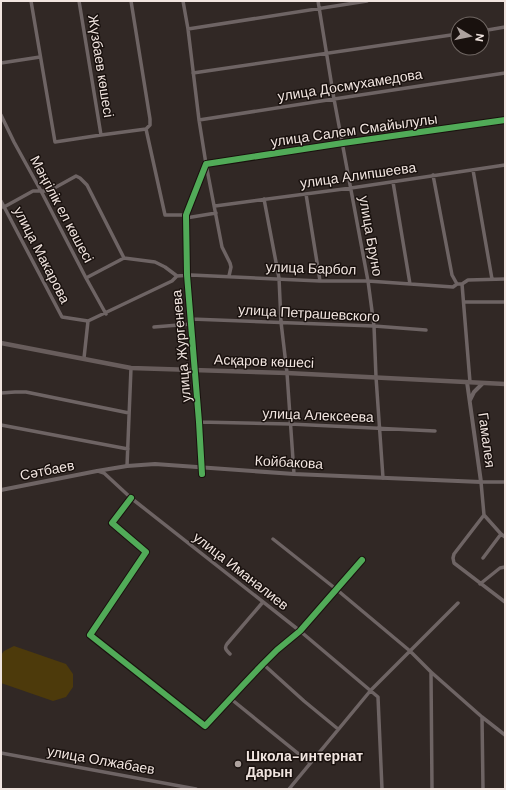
<svg xmlns="http://www.w3.org/2000/svg" width="506" height="790" font-family="'DM Sans',sans-serif">
<rect width="100%" height="100%" fill="#312825"/>
<path fill="#4d3a0b" d="M14 646 66 664 73 674V687L66 697 53 701 1 683V655L4 651Z"/>
<g fill="none" stroke-linecap="round" stroke-linejoin="round">
<path stroke="#6e6464" stroke-width="3.5" d="M31 1 55 142 101 135 146 129 165 215H186
M79 1 101 135
M131 1 150 119V125L146 129
M183 1 188 29 199 120 206 164 222 247 230 263 231 267 229 276
M318 1 334 99 368 281 374 326 376 377 383 478
M188 29 367 1
M482 31 505 27
M1 63 40 57
M193 73 458 34
M1 115 14 142 41 191 86 278 106 314
M199 120 334 99 505 73
M473 170 492 279
M433 175 452 275 457 284
M393 182 410 284
M306 194 320 281
M264 199 279 278 281 322 287 373 294 474
M1 201 62 317 88 321
M215 206 351 188 505 165
M1 207H4L33 191H49L76 176 80 178 87 185 124 258
M186 218 216 213
M86 278 124 258 155 262 165 267 177 276
M462 284 470 382
M464 302H505
M191 319 374 326 426 330
M154 327 191 324
M84 358 88 321 172 281 177 276 191 275 320 281H368L453 287 457 284H462L468 280 505 279
M1 393 15 392H26L129 413
M199 422 290 424 435 431
M1 425 128 449
M127 466 131 368
M98 471 104 473 131 498 300 631 378 697 382 789
M202 474 199 422 187 275 186 215 206 164 343 143 505 120
M505 482H481L484 515 454 554 453 558 454 563 505 602
M131 498 112 523 146 552 90 635 205 726 244 684 263 664 277 650 300 631 362 560
M484 515 501 534 505 537
M273 539 336 589 410 651 431 672 482 717 505 735
M483 558 501 534
M480 584 500 568 505 567
M230 654C226 650 224 648 227 644L263 602
M263 664 304 701 338 729
M431 672 432 789
M231 699 310 763
M482 717 483 789
M1 753 196 789
M289 789 371 690 458 603"/>
<path stroke="#6e6464" stroke-width="4" d="M470 400 474 392 483 383
M1 490 97 471 127 466 155 464 294 474 481 482 467 382"/>
<path stroke="#685d5c" stroke-width="4.5" d="M1 343 131 368 287 373 505 384"/>
<g stroke="#19110e" stroke-width="8">
<path id="cycleway" d="M202 474 199 422 187 275 186 215 206 164 343 143 505 120
M131 498 112 523 146 552 90 635 205 726 244 684 263 664 277 650 300 631 362 560"/>
</g>
<use href="#cycleway" stroke="#51ab58" stroke-width="6"/>
</g>
<circle fill="#aea39f" stroke="#19110e" stroke-width="1.5" cx="238" cy="764" r="4"/>
<g text-anchor="middle" dominant-baseline="central" stroke-width="3" stroke-linejoin="round" paint-order="stroke">
<g font-size="14" fill="#f1e5e0" stroke="#19110e">
<text transform="translate(101 66) rotate(81)">Жүзбаев көшесі</text>
<text transform="translate(350 85) rotate(-9)">улица Досмухамедова</text>
<text transform="translate(354 130) rotate(-8)">улица Салем Смайылулы</text>
<text transform="translate(358 175) rotate(-8)">улица Алипшеева</text>
<text transform="translate(62 209) rotate(62)">Мәңгілік ел көшесі</text>
<text transform="translate(371 236) rotate(80)">улица Бруно</text>
<text transform="translate(42 255) rotate(63)">улица Макарова</text>
<text transform="translate(311 268) rotate(2)">улица Барбол</text>
<text transform="translate(309 313) rotate(3)">улица Петрашевского</text>
<text transform="translate(181 346) rotate(-95)">улица Жургенева</text>
<text transform="translate(264 361) rotate(2)">Асқаров көшесі</text>
<text transform="translate(318 415) rotate(2)">улица Алексеева</text>
<text transform="translate(487 440) rotate(82)">Гамалея</text>
<text transform="translate(289 462) rotate(3)">Койбакова</text>
<text transform="translate(47 470) rotate(-11)">Сәтбаев</text>
<text transform="translate(241 571) rotate(38)">улица Иманалиев</text>
<text transform="translate(101 760) rotate(10)">улица Олжабаев</text>
</g>
<g font-size="14" font-weight="bold" fill="#f1e5e0" stroke="#19110e" text-anchor="start">
<text x="246" y="756">Школа-интернат<tspan x="246" dy="16">Дарын</tspan></text>
</g>
</g>
<rect width="506" height="790" fill="none" stroke="#f1e5e0" stroke-width="4"/>
<g transform="translate(470 36) rotate(100)"><circle r="19" fill="#19110e" stroke="#6f6662"/>
<path d="M0-3L7 15L0 10L-7 15Z" fill="#aea39f"/>
<text y="-6" font-size="11" font-weight="bold" text-anchor="middle" fill="#f1e5e0">N</text>
</g>
</svg>
